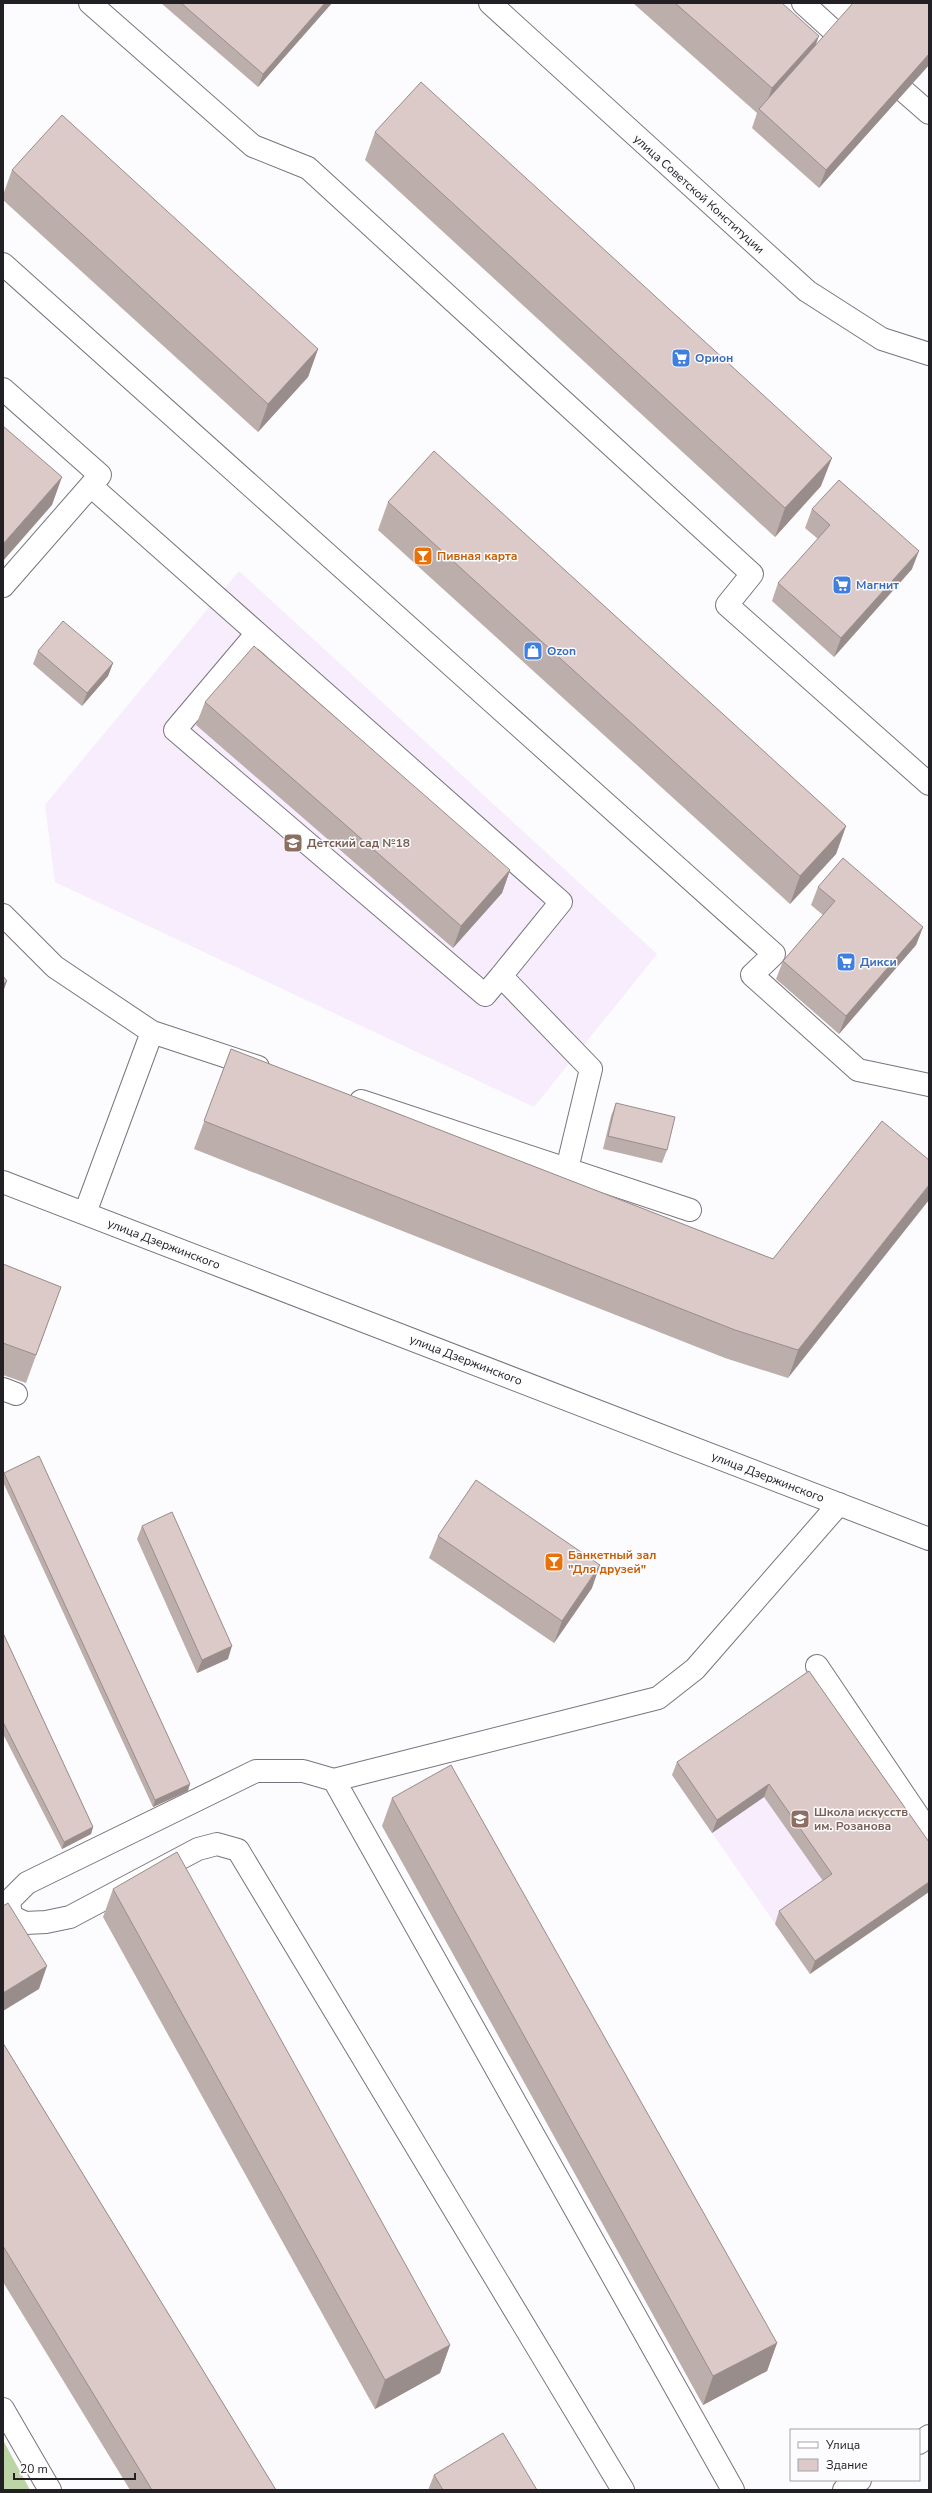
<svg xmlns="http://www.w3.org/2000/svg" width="932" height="2493" font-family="'Nunito Sans',sans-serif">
<rect width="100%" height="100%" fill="#fcfbfd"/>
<path fill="#f7edfd" d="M239 571 657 954 534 1107 55 882 45 805Z
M805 1684 929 1892 810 1974 672 1775Z"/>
<path fill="#bdd4a6" d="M3 2440 30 2490H3Z"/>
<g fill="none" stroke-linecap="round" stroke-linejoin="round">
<g stroke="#7a747f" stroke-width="24">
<path id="lane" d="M90 3 253 146 308 168 752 574 727 605 929 784
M803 3 836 33
M905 92 929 113
M3 264 774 954 752 975 858 1070 929 1085
M3 389 100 475 3 586
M91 486 257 633
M3 915 55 967 152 1032 85 1213
M501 976 561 902 257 633 175 730 485 995 501 976 591 1069 567 1169
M152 1032 258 1067
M361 1101 690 1210
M3 1389 16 1394
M817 1666 929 1832
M334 1780 658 1698 695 1669 839 1504
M3 2409 50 2490
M919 2443 929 2436
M623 2490 238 1850 217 1844 198 1849 70 1917 46 1922 25 1923 11 1916 9 1901 27 1883 256 1771H303L334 1780 733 2490
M844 2490 860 2480"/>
</g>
<g stroke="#7a747f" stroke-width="24">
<path id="street" d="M490 3 807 291 882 339 929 354
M3 1182 929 1539"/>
</g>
<use href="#lane" stroke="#fff" stroke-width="22"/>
<use href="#street" stroke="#fff" stroke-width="22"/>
</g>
<path fill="#bcaeab" d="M161 3H332L258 87Z
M633 3H782L815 46 929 3V65L819 188 752 128 757 113Z
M375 132 821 486 775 537 365 160Z
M12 170 318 349 308 377 258 432 3 200V195Z
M388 502 846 826 836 854 790 904 378 530Z
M812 509 912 569 834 657 772 601 778 583 818 539 805 528Z
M38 651 113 663 108 676 82 706 33 664Z
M205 702 510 870 502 893 453 948 196 725Z
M818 887 923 927 916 945 839 1034 776 979 783 961 823 915 811 905Z
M231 1049 773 1259 882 1121 788 1378 725 1358 194 1149Z
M616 1103 667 1150 662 1163 603 1149 611 1116Z
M3 1264 61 1287 26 1383 3 1375Z
M4 1473 188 1791 153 1807 3 1482V1477Z
M142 1526 228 1659 197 1673 137 1539Z
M438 1536 592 1588 554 1643 429 1558Z
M3 1633 93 1827 91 1834 62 1849 3 1734Z
M809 1671 929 1842 810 1974 775 1924 779 1911 823 1881 764 1797 712 1833 672 1775 677 1762Z
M392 1798 777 2343 767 2371 703 2405 382 1826Z
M113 1889 450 2345 440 2373 375 2409 103 1917Z
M3 2043 276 2490H130L3 2282Z
M434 2475 537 2490H428Z"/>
<path fill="#998d8b" d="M325 3H332L258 87 263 74Z
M819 36 809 64 763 113 772 88Z
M929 54V65L819 188 826 170Z
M318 349 308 377 258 432 268 404Z
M832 458 821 486 775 537 785 508Z
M62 477 52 505 3 561V544Z
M919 551 912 569 834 657 841 638Z
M113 663 108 676 82 706 87 693Z
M846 826 836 854 790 904 800 876Z
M510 870 502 893 453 948 461 926Z
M923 927 916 945 839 1034 846 1016Z
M7 981 3 992V984Z
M929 1185V1200L788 1378 798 1350Z
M600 1565 592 1588 554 1643 562 1621Z
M232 1646 228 1659 197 1673 202 1660Z
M190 1784 188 1791 153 1807 155 1800Z
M769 1784 764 1797 712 1833 717 1820Z
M93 1827 91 1834 62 1849 64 1842Z
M929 1882V1892L810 1974 815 1961Z
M47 1966 39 1989 3 2011V1993Z
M777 2343 767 2371 703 2405 713 2376Z
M450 2345 440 2373 375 2409 385 2380Z"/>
<path fill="#dbcac7" stroke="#998d8b" d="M181 3H325L263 74Z
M675 3H782L819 36 772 88Z
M853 3H929V54L826 170 759 109Z
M421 82 832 458 785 508 375 132Z
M62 115 318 349 268 404 12 170Z
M3 426 62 477 3 544Z
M434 451 846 826 800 876 388 502Z
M839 480 919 551 841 638 778 583 830 525 812 509Z
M63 621 113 663 87 693 38 651Z
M254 646 510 870 461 926 205 702Z
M843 858 923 927 846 1016 783 961 835 901 818 887Z
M3 976 7 981 3 984Z
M231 1049 773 1259 882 1121 929 1160V1185L798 1350 735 1330 204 1121Z
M616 1103 675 1117 667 1150 608 1136Z
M3 1264 61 1287 36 1355 3 1343Z
M39 1456 190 1784 155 1800 4 1473Z
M476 1480 600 1565 562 1621 438 1536Z
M172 1512 232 1646 202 1660 142 1526Z
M3 1633 93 1827 64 1842 3 1722Z
M809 1671 929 1842V1882L815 1961 779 1911 832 1874 769 1784 717 1820 677 1762Z
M451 1765 777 2343 713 2376 392 1798Z
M177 1852 450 2345 385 2380 113 1889Z
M8 1903 47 1966 3 1993V1906Z
M3 2043 276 2490H152L3 2246Z
M503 2433 537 2490H443L434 2475Z"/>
<defs>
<g id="supermarket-square" transform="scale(1)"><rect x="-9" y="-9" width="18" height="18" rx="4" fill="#3f7fe0" stroke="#fcfbfd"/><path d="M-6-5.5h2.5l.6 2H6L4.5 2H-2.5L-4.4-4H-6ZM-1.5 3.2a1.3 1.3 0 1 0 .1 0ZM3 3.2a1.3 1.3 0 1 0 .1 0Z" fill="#fff"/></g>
<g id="bar-square" transform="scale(1)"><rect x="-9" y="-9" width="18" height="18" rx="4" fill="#e8710a" stroke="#fcfbfd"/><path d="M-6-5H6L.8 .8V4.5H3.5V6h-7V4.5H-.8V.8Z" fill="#fff"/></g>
<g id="shop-square" transform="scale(1)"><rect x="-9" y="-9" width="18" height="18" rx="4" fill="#3f7fe0" stroke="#fcfbfd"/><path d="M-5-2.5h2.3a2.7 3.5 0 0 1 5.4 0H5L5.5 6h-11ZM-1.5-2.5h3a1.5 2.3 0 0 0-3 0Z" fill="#fff"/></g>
<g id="school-square" transform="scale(1)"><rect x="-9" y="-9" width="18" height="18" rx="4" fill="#8d6e63" stroke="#fcfbfd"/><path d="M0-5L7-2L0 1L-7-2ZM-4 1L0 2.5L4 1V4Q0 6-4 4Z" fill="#fff"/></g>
</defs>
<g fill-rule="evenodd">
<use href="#supermarket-square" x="681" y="358"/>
<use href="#bar-square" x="423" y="556"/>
<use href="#supermarket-square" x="842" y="585"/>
<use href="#shop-square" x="533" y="651"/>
<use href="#school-square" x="293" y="843"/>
<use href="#supermarket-square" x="846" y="962"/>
<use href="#bar-square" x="554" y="1562"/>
<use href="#school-square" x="800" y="1819"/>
</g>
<g text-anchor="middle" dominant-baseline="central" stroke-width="3" stroke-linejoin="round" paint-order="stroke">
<g font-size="12" fill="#232025" stroke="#fcfbfd">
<text transform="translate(699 194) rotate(42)">улица Советской Конституции</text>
<text transform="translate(164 1244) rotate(21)">улица Дзержинского</text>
<text transform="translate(466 1360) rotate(21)">улица Дзержинского</text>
<text transform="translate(768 1477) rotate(21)">улица Дзержинского</text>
</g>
<g font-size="12" font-weight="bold" fill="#366cbe" stroke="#fcfbfd" text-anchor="start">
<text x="695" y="358">Орион</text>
<text x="856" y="585">Магнит</text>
<text x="547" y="651">Ozon</text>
<text x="860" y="962">Дикси</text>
</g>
<g font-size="12" font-weight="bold" fill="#c56008" stroke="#fcfbfd" text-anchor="start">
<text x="437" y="556">Пивная карта</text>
<text x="568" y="1555">Банкетный зал<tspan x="568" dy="14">"Для друзей"</tspan></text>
</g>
<g font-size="12" font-weight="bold" fill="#785e54" stroke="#fcfbfd" text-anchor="start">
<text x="307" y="843">Детский сад №18</text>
<text x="814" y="1812">Школа искусств<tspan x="814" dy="14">им. Розанова</tspan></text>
</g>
</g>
<rect width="932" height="2493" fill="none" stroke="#232025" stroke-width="8"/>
<rect x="790" y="2429" width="130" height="52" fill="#fcfbfd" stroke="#a5a3a7"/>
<rect x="798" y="2442" width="20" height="6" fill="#ffffff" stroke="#a5a3a7"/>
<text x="826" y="2449" font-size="12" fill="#232025">Улица</text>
<rect x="798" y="2459" width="20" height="12" fill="#dbcac7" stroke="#a5a3a7"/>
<text x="826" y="2469" font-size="12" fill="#232025">Здание</text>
<path d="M14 2473v6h121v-6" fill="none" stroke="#232025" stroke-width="2"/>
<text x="20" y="2473" font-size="12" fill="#232025" stroke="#fcfbfd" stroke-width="3" paint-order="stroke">20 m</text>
</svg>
